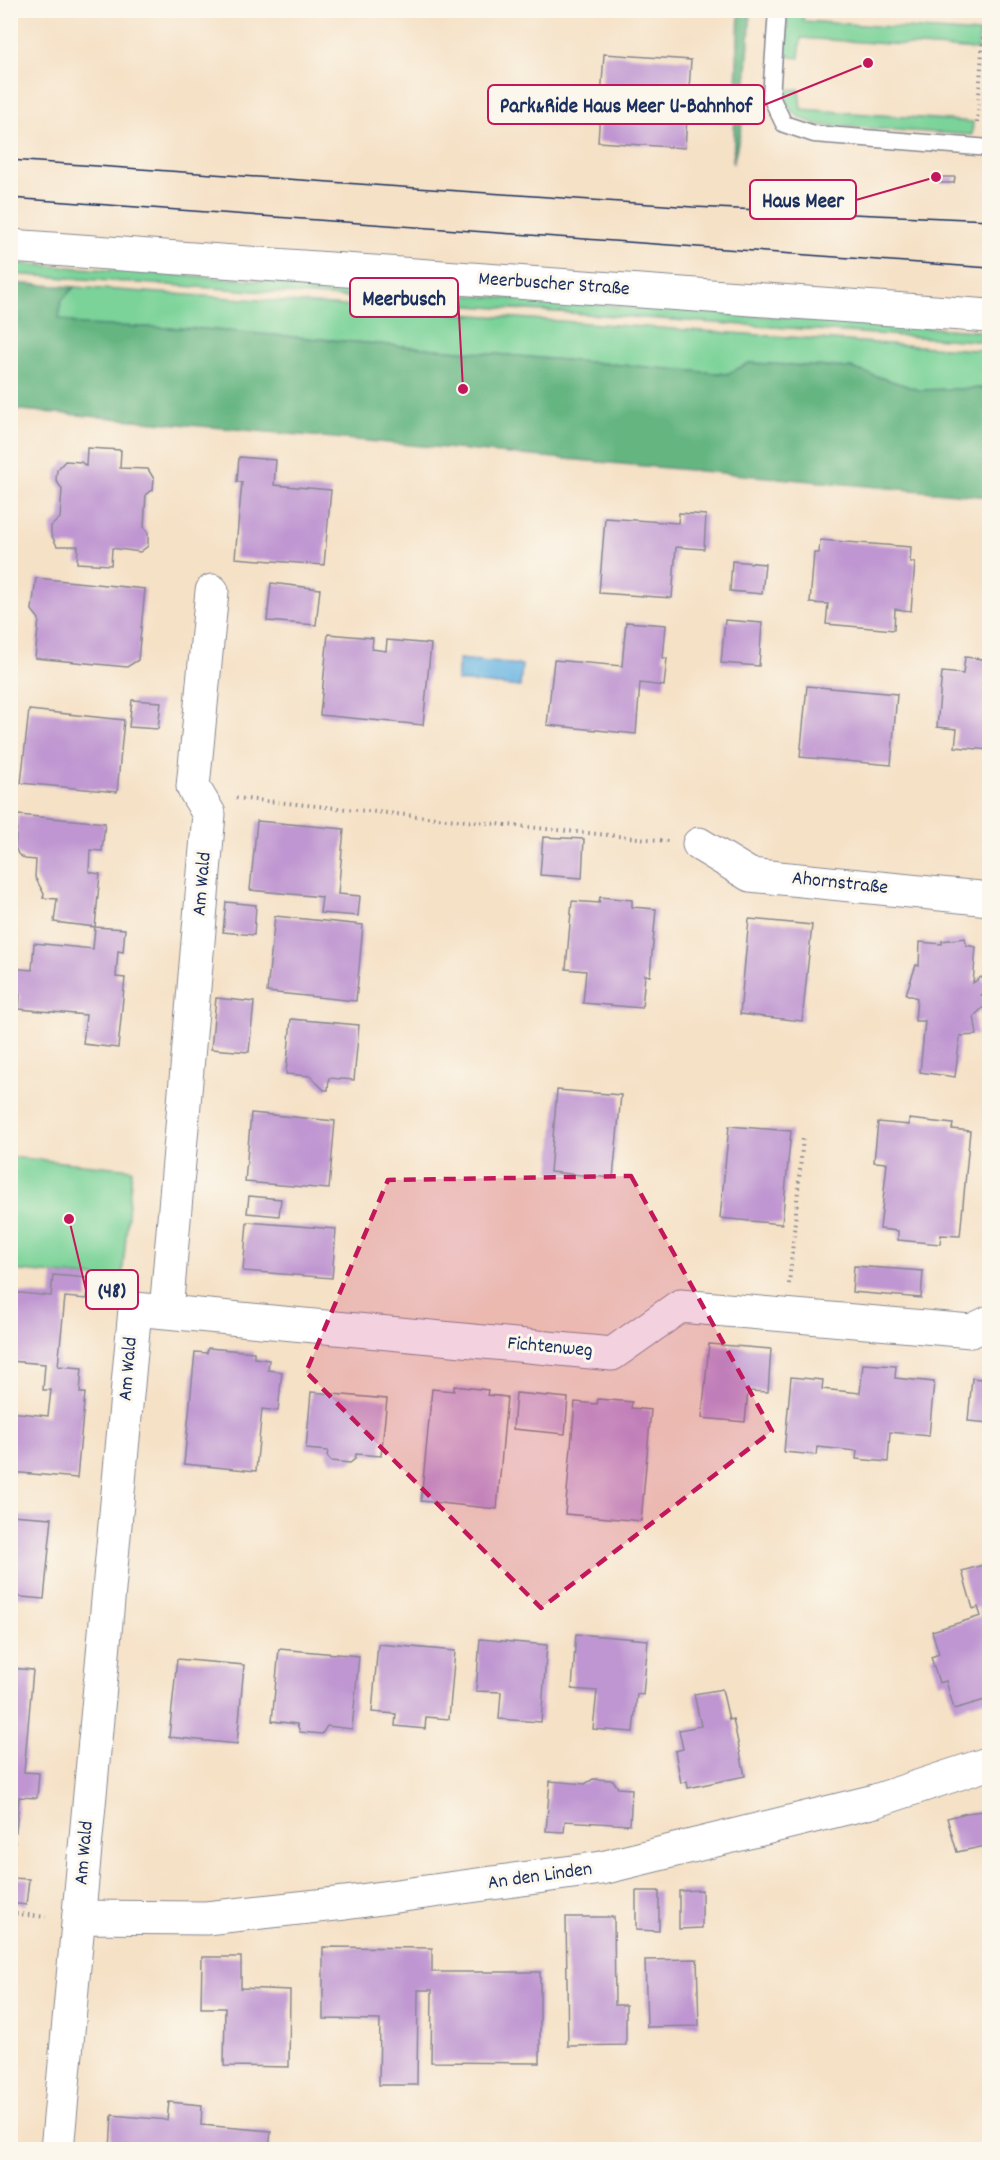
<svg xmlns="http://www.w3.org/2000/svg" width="1000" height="2160" font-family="Dekko,sans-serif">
<rect width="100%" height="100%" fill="#fbf7ec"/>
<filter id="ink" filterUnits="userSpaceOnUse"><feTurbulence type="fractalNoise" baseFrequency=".0167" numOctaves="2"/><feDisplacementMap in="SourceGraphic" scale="12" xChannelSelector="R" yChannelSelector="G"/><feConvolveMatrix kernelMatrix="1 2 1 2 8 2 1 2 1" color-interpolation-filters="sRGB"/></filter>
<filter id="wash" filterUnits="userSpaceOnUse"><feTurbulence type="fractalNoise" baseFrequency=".008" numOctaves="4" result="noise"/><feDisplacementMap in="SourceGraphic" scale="24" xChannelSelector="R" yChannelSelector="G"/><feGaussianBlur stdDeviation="1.35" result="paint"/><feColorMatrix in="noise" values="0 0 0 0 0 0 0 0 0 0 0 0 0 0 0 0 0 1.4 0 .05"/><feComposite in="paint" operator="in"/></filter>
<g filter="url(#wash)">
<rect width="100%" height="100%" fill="#f5e1c6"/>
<path fill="#7cd399" stroke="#4c817c" stroke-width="1.5" d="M788 11H804L803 21 979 33 978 50 801 38 799 58 791 57 785 52Z
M799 89 801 109 973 122 972 135 816 125C795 116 788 113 782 90Z
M10 263 989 332V342L11 274Z
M74 287 989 351V388L919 390 851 368 749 363 727 374 202 329 81 325 59 318 61 301Z
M11 1157 132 1169 122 1280 11 1270Z"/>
<path fill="#65b581" stroke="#407270" stroke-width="1.5" d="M739 11H751L744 116 733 164Z
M10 283 74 287 61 301 59 318 81 325 202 329 727 374 749 363 851 368 919 390 989 388V497L11 409Z"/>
<path fill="#68b4e2" stroke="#4272a0" stroke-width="1.5" d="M459 659 522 665 520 687 457 681Z"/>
<g id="blocks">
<path fill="#bf96d1" d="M604 54 691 60 685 148 598 142Z
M940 177H955L954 183H940Z
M87 448 121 450 120 468 148 469 154 479 153 490 146 494 144 527 148 533V546L140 552 112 548 111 565 77 563 78 546H57L51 534V526L60 518 62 489 56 480 57 470 65 461 81 462 86 466Z
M239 457 276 460 274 485 331 490 324 565 235 558 242 482H237Z
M679 513 706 515 704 549 676 547 672 598 599 593 605 518 678 523Z
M820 540 911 547 910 562H915L911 611 895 609 894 630 826 624 828 604 810 603 814 553H819Z
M732 561 765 564 762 594 730 591Z
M36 578 145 589 138 660 127 667 35 658 39 619 32 610Z
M271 583 320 589 316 625 267 621Z
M725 620 762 623 759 666 721 663Z
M626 622 666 625 663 658H667L664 686 640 683 636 734 547 725 554 660 622 666Z
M328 634 373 638 372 649 386 651 387 640 431 644 423 725 320 715Z
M965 657 990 660V750L955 747 957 729 937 727 942 672 963 674Z
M807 686 897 694 891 765 800 757Z
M132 700 161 702 158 729 129 727Z
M29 710 124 720 117 792 21 783Z
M18 815 105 823 102 851 90 850 89 872 100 874 95 927 125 929 123 952 118 951 116 977 125 978 118 1048 83 1044 86 1015 19 1009 20 995 10 994V968L32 970 34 943 93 949 95 927 54 922 57 899 43 898 44 894 35 877 36 860 25 859 18 854 15 847Z
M257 821 344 829 338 894 360 896 358 916 320 913 322 897 250 890Z
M543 837 584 839 582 878 540 875Z
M600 897 632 900V907L656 909 650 976 645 975 642 1008 583 1003 586 971 566 969 572 901 599 903Z
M226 902 256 905 254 935 223 932Z
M275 916 363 925 356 1001 267 992Z
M749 919 812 925 802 1021 740 1014Z
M965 938 966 945 976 947 973 983 981 977 990 987 981 995 988 1003 974 1016 977 1035 960 1036 955 1077 920 1072 925 1021H915L917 998 906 994 916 965 919 966 920 942 942 944V941Z
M216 998 254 1002 249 1052 211 1049Z
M291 1019 359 1025 354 1080 329 1078 328 1090H324L310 1076 286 1074Z
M557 1090 621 1095 613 1178 550 1172Z
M251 1113 335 1121 329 1189 245 1182Z
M909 1119 953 1124 952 1129 970 1131 960 1236 941 1235 940 1244 898 1240V1231L880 1229 887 1163 874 1162 878 1122 909 1125Z
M729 1126 791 1131 782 1224 720 1218Z
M249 1196 281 1199 279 1216 247 1213Z
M247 1222 336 1229 332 1278 243 1271Z
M854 1266 923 1271 921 1298 852 1292Z
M53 1275 89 1278 87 1299 65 1297 58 1366 82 1368 80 1393H85L77 1478 10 1472V1412L48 1416 51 1390H43L45 1364 10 1361V1292L51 1296Z
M709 1344 771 1349 768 1392 748 1391 745 1422 702 1418Z
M208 1348 254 1352V1358L269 1360 268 1370 282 1372 278 1411 262 1409 256 1471 184 1464 195 1352 207 1353Z
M863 1364 896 1366 895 1378 934 1382 929 1436 890 1432 888 1462 856 1459 857 1451 817 1447 816 1455 784 1452 791 1377 823 1380 822 1389 860 1393Z
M972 1378 990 1380V1423L968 1421Z
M454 1386 488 1390 487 1395 507 1397 497 1509 421 1501 432 1389 454 1391Z
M311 1392 387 1399 381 1456 356 1454 355 1459 350 1463 331 1461 327 1456 328 1451 306 1449Z
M516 1393 568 1398 565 1434 513 1429Z
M598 1399 632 1402 631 1408 651 1410 641 1521 565 1514 575 1402 597 1404Z
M10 1515 52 1518 44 1599 10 1596Z
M990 1563V1703L986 1704 985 1700 954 1709 946 1681 939 1683 931 1657 939 1654 932 1631 981 1616 978 1607 973 1609 962 1571Z
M576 1634 648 1640 643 1695 637 1694 633 1732 593 1729 597 1691 572 1689Z
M480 1639 547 1645 541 1722 499 1719 501 1692 476 1691Z
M378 1644 455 1651 449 1719 426 1717 425 1729 395 1726 396 1714 372 1712Z
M279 1649 359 1656 352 1729 327 1726 322 1734 300 1732 297 1724 272 1721Z
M177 1659 244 1665 237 1744 169 1737Z
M10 1668 33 1670 24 1772 39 1773 37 1798 19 1797 16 1832 10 1831Z
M722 1689 729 1720 733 1719 745 1776 688 1788 687 1781 681 1783 675 1751 683 1749 679 1730 701 1726 694 1694Z
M593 1779 613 1780 618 1788 632 1789 630 1825 565 1821 564 1832 546 1831 550 1781 585 1784Z
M990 1810V1845L957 1852 947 1818 967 1813Z
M10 1843H15L12 1871H10Z
M10 1878 29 1879 26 1905 10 1903Z
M702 1890V1928L679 1929V1891Z
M636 1891H659V1931L636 1930Z
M566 1917H614L615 2005H626V2045L568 2046Z
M323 1947 432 1948V1972H540V2063L431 2062 432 1990H418L417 2085H379L380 2020 323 2019Z
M202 1957H241V1988L290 1990 289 2067 224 2066 225 2008H201Z
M697 1959 699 2026 647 2027 645 1960Z
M10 1965 14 1966 12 1987H10Z
M10 2010 15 2011 13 2030 10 2032Z
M169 2102 202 2105 201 2125 271 2131 269 2150H110L112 2115 167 2120Z"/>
</g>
</g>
<g filter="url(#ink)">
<use href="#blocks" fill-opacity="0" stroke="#888892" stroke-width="1.5"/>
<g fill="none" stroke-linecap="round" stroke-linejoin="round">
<g stroke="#888892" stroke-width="19">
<path id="service" d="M777 10 771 97 784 124 814 134 990 148"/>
</g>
<g stroke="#888892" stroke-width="35">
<path id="minor" d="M699 844 750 875 990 899
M166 1312 612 1354 680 1306 971 1331 990 1322
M79 1917 206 1918 345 1903 602 1868 875 1801 990 1763
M57 2150 135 1309 166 1312 209 814 193 787 212 591"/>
</g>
<g stroke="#888892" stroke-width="35">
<path id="secondary" d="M10 246 990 316"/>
</g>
<path stroke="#888892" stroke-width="4" stroke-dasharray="1.5 4.5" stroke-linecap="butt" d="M977 123 985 10
M236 798 668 841
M990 1230 987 1257 990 1261
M789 1284 803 1138
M10 1913 46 1917"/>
<use href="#service" stroke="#fff" stroke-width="16"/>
<use href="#minor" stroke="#fff" stroke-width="33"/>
<use href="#secondary" stroke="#fff" stroke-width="33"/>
<path stroke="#1b2f5e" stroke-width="1.5" d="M10 160 693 207 990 220
M10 198 990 268"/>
</g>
</g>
<path fill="#c2185b" fill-opacity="0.2" stroke="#c2185b" stroke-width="4.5" stroke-dasharray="12 8" stroke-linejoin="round" d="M631 1176 772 1431 541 1608 306 1372 388 1180Z"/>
<g text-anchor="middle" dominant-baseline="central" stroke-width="6" stroke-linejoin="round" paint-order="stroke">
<g font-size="20" fill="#1b2f5e" stroke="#fbf7ec">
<text transform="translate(554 285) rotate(4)">Meerbuscher Straße</text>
<text transform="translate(203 884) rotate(-85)">Am Wald</text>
<text transform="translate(840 884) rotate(6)">Ahornstraße</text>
<text transform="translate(550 1348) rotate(5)">Fichtenweg</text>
<text transform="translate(129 1369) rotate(-85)">Am Wald</text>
<text transform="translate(85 1853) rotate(-85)">Am Wald</text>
<text transform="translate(540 1877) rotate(-8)">An den Linden</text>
</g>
</g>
<path fill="none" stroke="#c2185b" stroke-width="2" d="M868 63L764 105M936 177L856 200M463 389L458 297M69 1219L86 1290"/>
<g fill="#c2185b" stroke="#fbf7ec" stroke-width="2">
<circle cx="868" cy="63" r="6"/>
<circle cx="936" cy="177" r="6"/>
<circle cx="463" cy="389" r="6"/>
<circle cx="69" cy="1219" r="6"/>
</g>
<g fill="#fbf7ec" stroke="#c2185b" stroke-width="2">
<rect x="488" y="85" width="276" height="39" rx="6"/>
<rect x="750" y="180" width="106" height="39" rx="6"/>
<rect x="350" y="278" width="108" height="39" rx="6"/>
<rect x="86" y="1270" width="52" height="39" rx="6"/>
</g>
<g font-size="21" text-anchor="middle" font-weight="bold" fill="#1b2f5e">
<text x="626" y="112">Park&amp;Ride Haus Meer U-Bahnhof</text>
<text x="803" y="207">Haus Meer</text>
<text x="404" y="305">Meerbusch</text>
<text x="112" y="1297">(48)</text>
</g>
<rect width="1000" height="2160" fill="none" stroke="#fbf7ec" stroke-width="36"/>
</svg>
